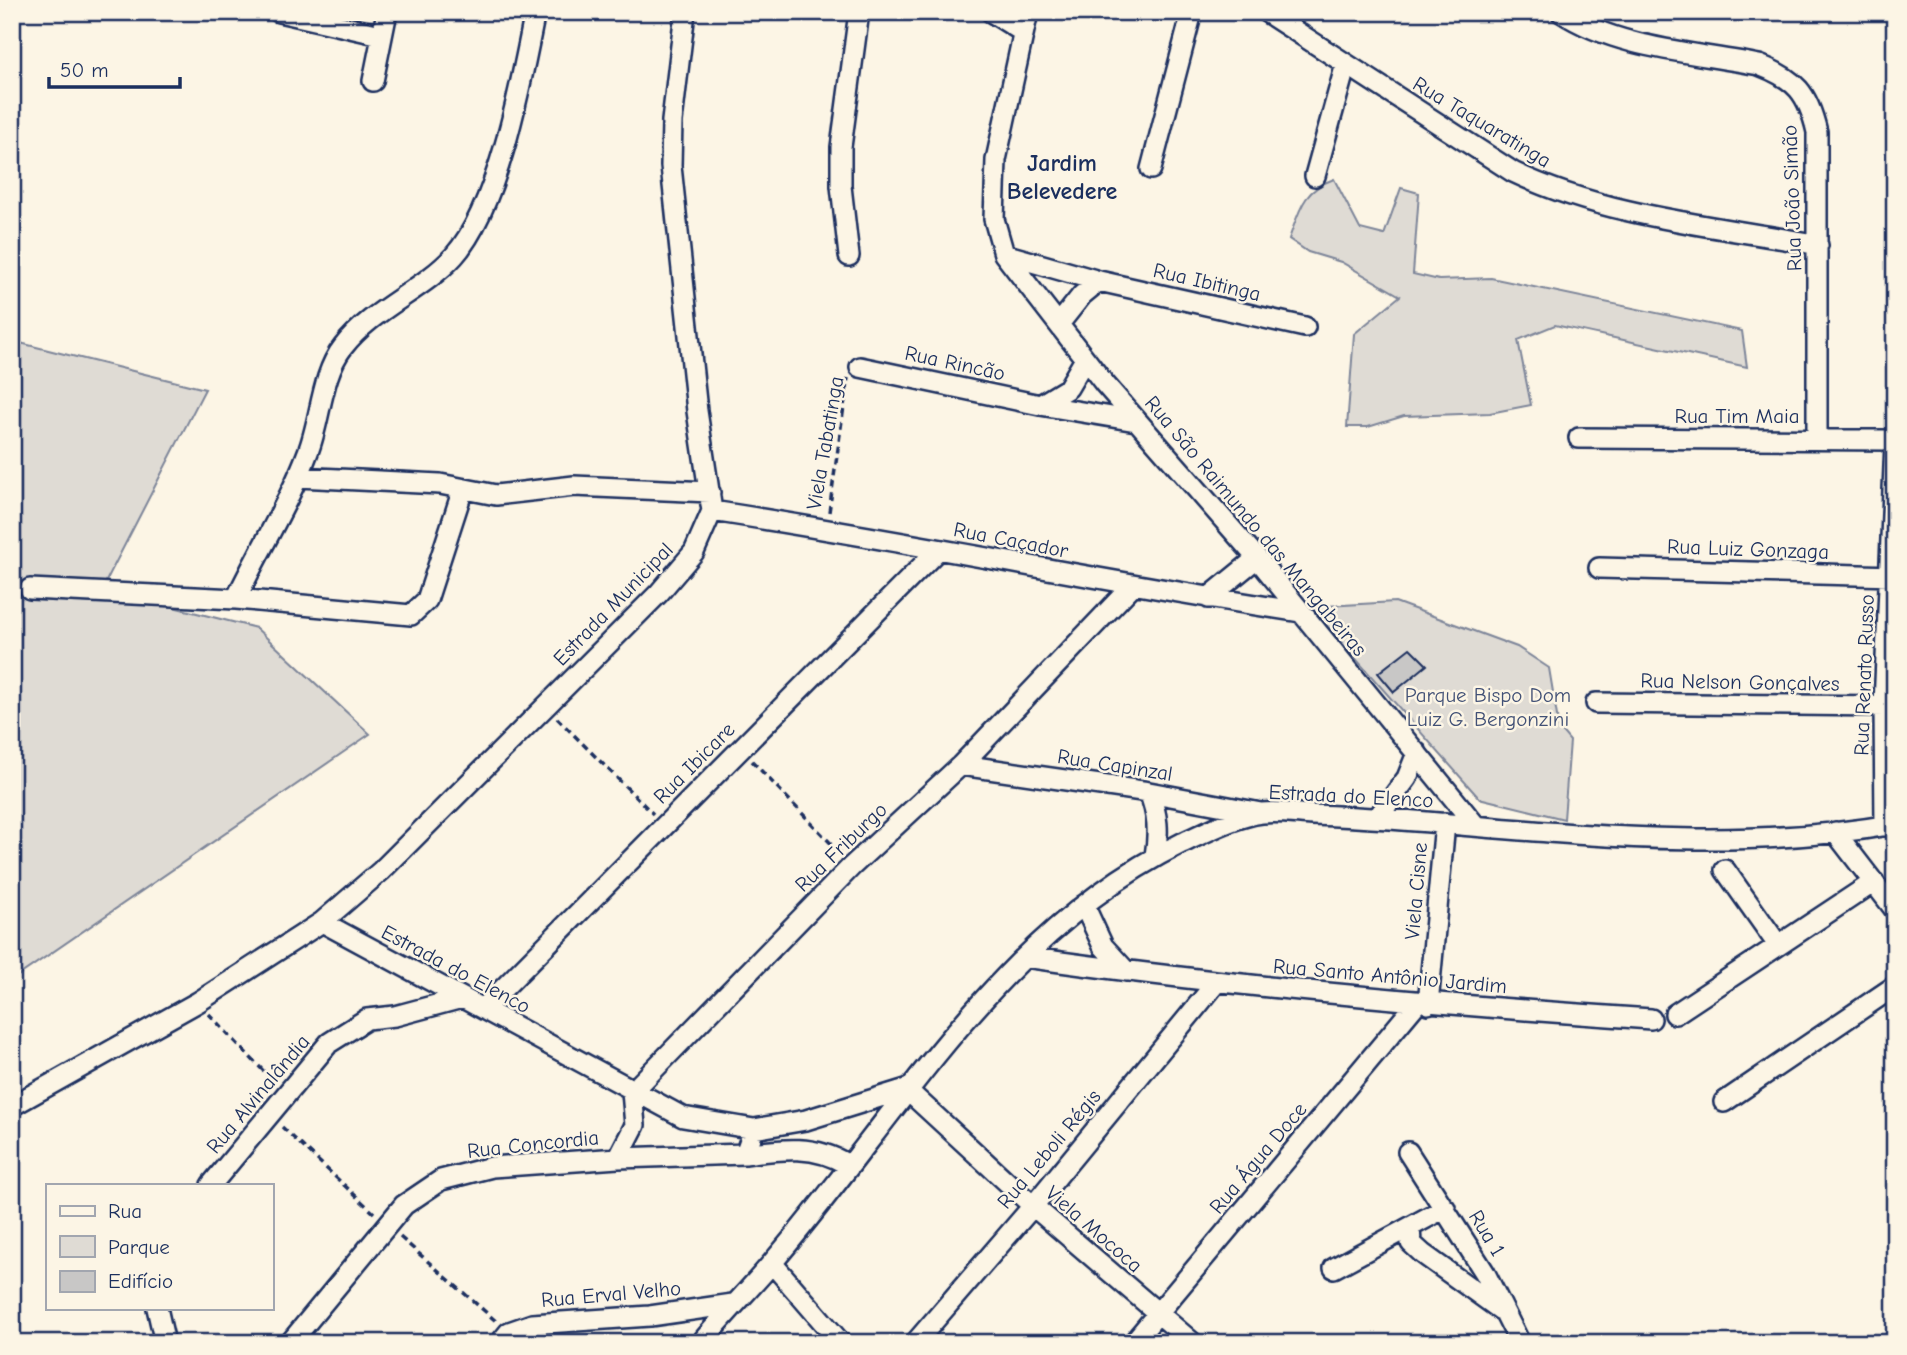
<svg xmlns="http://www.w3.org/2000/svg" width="1907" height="1355" font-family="'Comic Neue',sans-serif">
<rect width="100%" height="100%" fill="#fcf5e5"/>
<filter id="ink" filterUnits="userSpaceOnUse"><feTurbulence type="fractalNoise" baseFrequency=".0143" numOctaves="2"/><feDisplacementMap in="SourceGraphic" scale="14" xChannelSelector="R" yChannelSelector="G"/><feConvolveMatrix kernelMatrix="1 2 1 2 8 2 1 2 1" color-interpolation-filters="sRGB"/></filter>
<g filter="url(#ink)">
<path fill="#dfdbd4" stroke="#7d8599" stroke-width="2" d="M1334 179 1360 229 1384 235 1401 188 1419 193 1413 274 1439 280 1491 278 1742 331 1747 367 1555 325 1518 340 1531 405 1490 413 1404 416 1368 427H1347L1354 334 1400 296 1341 262 1308 252 1289 239C1300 209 1303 190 1334 179Z
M12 341 205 389 102 589 256 628 370 734 12 980Z
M1395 602 1517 647 1549 668 1559 728 1570 741 1564 819 1479 798 1310 607Z"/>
<path fill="#c8c7c6" stroke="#1b2f5e" stroke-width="2" d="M1410 648 1427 665 1394 692 1378 673Z"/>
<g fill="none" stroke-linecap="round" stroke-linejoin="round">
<g stroke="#1b2f5e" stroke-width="24">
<path id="minor" d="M279 12 381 35
M991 12 1023 32
M1028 12 996 160 994 219 1004 254 1104 383 1257 558 1476 826
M1266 12 1513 172C1607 217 1716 226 1818 245
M1561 12C1618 49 1693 52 1759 65 1796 79 1808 93 1817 132V439
M373 81 387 12
M1151 169 1192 12
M1315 176 1346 64
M1004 254 1099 281 1305 327
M849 256 841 186V147L859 12
M1059 324 1082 295 1099 281
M860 367 1040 405 1136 421
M1040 405 1068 388 1085 359
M1579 438 1895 440
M298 477 440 484 496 495 574 486 710 492
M712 511C909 541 1104 582 1301 612
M1599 568 1895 576
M30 589 236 599 411 615 427 600 463 489
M1208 598 1257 558
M236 599C259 550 289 503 308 452 321 419 321 375 343 347 372 309 422 291 454 256 499 206 522 78 535 12
M1596 703 1884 706
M961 765 1149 792 1261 813
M1149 792C1158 815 1159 832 1155 856
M1378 817 1407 778 1417 753
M1885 826 1884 706 1895 442
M1835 832 1895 910
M1725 870 1778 945
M1084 905 1103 946 1126 971
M322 922 683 1117 754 1129 806 1120 906 1089
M1025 957C1233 987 1441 1005 1651 1019
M1428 1004 1445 823
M483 1009 938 550
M1675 1014 1874 882
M906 1089 1033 1206 1193 1343
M632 1092 852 866 961 765 1132 586
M1724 1102 1895 986
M12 1106 198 1002 322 922 381 871 659 593 694 552 712 511 697 411 671 166 672 121 685 12
M1408 1152 1485 1273 1520 1343
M745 1154C781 1149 815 1144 848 1165
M618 1158 635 1125 632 1092
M211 1185 329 1043 367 1019 395 1016 462 998
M1410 1227 1411 1243 1423 1254 1501 1310
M772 1263 841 1343
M1334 1268 1445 1208
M157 1308 165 1343
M290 1343 404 1205 441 1180 492 1167 618 1158 745 1154 754 1129
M500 1343 509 1332 532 1324 650 1316 733 1304
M701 1343C724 1315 749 1290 772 1263 899 1115 1000 932 1182 843 1206 832 1236 816 1262 813 1278 811 1296 814 1312 815 1362 817 1411 820 1461 825 1606 837 1750 850 1895 824
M915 1343 1033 1206 1216 983
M1133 1343 1417 1003"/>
</g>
<path stroke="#1b2f5e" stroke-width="3.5" stroke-dasharray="7 5" stroke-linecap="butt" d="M829 512 848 378
M557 718 653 814
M752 761 841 854
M209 1014 274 1082
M282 1127 374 1213
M400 1237 497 1322"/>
<use href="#minor" stroke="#fcf5e5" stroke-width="19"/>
</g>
</g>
<g text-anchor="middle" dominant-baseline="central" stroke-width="5" stroke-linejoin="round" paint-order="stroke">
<g font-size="21" fill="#1b2f5e" stroke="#fcf5e5">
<text transform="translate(1482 122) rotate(31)">Rua Taquaratinga</text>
<text transform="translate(1792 198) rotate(-92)">Rua João Simão</text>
<text transform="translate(1207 282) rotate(13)">Rua Ibitinga</text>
<text transform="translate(955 363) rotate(12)">Rua Rincão</text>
<text x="1737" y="416">Rua Tim Maia</text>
<text transform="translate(825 443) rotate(-80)">Viela Tabatinga</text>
<text transform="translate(1256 526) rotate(50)">Rua São Raimundo das Mangabeiras</text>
<text transform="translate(1011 540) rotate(11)">Rua Caçador</text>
<text transform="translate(1748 549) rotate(2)">Rua Luiz Gonzaga</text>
<text transform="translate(613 604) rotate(-46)">Estrada Municipal</text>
<text transform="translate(1864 675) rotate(-88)">Rua Renato Russo</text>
<text transform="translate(1740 682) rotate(1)">Rua Nelson Gonçalves</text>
<text transform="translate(694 763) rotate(-45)">Rua Ibicare</text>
<text transform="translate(1115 765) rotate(9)">Rua Capinzal</text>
<text transform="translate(1351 796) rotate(3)">Estrada do Elenco</text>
<text transform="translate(841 847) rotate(-44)">Rua Friburgo</text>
<text transform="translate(1416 891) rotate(-85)">Viela Cisne</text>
<text transform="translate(456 969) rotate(28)">Estrada do Elenco</text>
<text transform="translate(1390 976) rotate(5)">Rua Santo Antônio Jardim</text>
<text transform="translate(258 1094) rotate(-50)">Rua Alvinalândia</text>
<text transform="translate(533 1144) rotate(-6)">Rua Concordia</text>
<text transform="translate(1049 1149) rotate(-50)">Rua Leboli Régis</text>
<text transform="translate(1258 1158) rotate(-50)">Rua Água Doce</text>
<text transform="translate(1094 1229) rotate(41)">Viela Mococa</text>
<text transform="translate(1487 1233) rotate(59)">Rua 1</text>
<text transform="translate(611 1294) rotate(-5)">Rua Erval Velho</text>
</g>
<g font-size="21" fill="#425176" stroke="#fcf5e5">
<text x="1488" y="695">Parque Bispo Dom<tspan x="1488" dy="24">Luiz G. Bergonzini</tspan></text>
</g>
<g font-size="24" font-weight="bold" fill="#1b2f5e" stroke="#fcf5e5">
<text x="1062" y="163">Jardim<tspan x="1062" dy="28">Belevedere</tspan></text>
</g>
</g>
<rect width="1907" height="1355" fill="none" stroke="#fcf5e5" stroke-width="42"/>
<rect x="21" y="21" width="1865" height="1313" fill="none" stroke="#1b2f5e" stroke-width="2.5" filter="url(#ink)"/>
<rect x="46" y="1184" width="228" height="126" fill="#fcf5e5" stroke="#a2a6af" stroke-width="2"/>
<rect x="60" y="1206" width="35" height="10" fill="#fcf5e5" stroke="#a2a6af" stroke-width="2"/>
<text x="108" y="1218" font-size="21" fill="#1b2f5e">Rua</text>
<rect x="60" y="1236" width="35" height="21" fill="#dfdbd4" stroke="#a2a6af" stroke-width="2"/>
<text x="108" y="1254" font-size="21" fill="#1b2f5e">Parque</text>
<rect x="60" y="1271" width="35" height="21" fill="#c8c7c6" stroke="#a2a6af" stroke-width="2"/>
<text x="108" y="1288" font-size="21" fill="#1b2f5e">Edifício</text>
<path d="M49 77v10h131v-10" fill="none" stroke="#1b2f5e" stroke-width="3.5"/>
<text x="60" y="77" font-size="21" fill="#1b2f5e" stroke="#fcf5e5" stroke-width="5" paint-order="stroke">50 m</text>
</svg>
